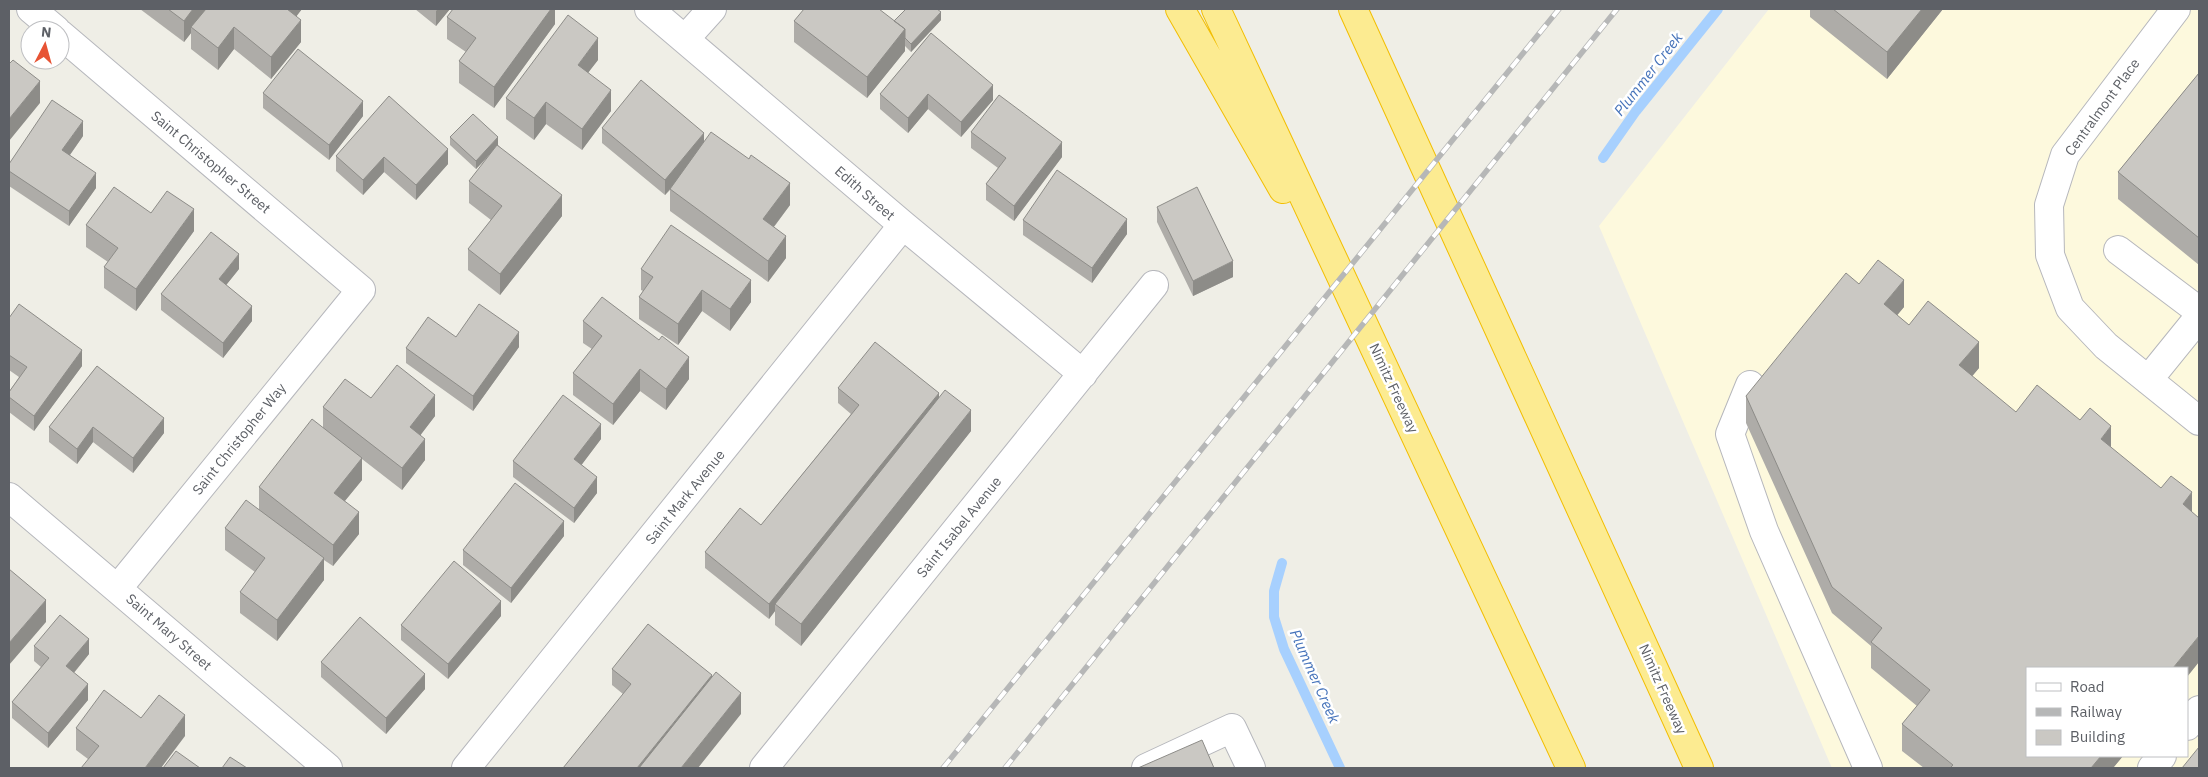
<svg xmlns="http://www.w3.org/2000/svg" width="2208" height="777" font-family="'IBM Plex Sans',sans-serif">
<rect width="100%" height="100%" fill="#efeee6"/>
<path fill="#fdf9dd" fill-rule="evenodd" d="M1769 9H2199V768H1832L1599 226ZM2027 668H2187V756H2027Z"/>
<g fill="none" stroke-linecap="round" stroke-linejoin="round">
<path stroke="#a7d0fe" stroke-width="10" d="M1603 158 1636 111 1718 9
M1282 563 1274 591V617L1284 649 1340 768"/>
<g stroke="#b6b7bc" stroke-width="30">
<path id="minor" d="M31 9 56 30
M649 9 903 225 1083 374
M2176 9 2065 155 2049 205 2050 255 2070 308 2106 346 2199 421
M60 34 361 290 118 588
M685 39 712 9
M2118 250 2199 311
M2148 380 2199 317
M1750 385 1730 434 1764 531 1868 768
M9 497 328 768
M2187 726 2199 710
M466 768 903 225
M764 768 1154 285
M1146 768 1232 728 1251 768
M2152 768 2162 756"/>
</g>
<g stroke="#f2be03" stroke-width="30">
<path id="highway" d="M1180 9 1283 189
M1216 9 1571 768
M1353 9 1699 768"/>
</g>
<use href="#minor" stroke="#fff" stroke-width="28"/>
<use href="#highway" stroke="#fceb91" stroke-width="28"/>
<g stroke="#b6b7b7" stroke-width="5.5">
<path id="rail" d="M943 768 1559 9
M1005 768 1617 9"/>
</g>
<use href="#rail" stroke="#fff" stroke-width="4" stroke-dasharray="11" stroke-linecap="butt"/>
</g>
<path fill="#aeaca8" d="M140 9H302L296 16 301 42 271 79 234 49 218 70 191 49V33L184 42Z
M415 9H450L436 26Z
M555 9V24L494 108 459 83V61L466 52 447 39V17Z
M1810 9H1943L1887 79 1810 17Z
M941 20 911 52 905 46V51L867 98 794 42V21Z
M931 33 993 100 961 137 928 109 908 133 880 109V94Z
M598 60 588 72 611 111 582 150 546 124 534 140 506 119V98Z
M2199 73V265L2118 199V172Z
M263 93 363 116 329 160 263 108Z
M602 128 704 142 790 205 774 227 786 258 768 282 670 211V190L665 195 602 143Z
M971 132 1062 157 1014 221 986 200V184L998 168 971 148Z
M83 136 70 155 96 188 69 226 9 186V164Z
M450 137 498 145 562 216 500 295 468 270V249L491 220 469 203V181L490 155 476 169 450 145Z
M448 149V164L416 200 384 172 363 195 336 171V156Z
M1157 207 1233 277 1193 296 1157 222Z
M151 213 194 231 136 311 104 288V267L108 262 86 247V225Z
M1023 220 1127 234 1092 283 1023 235Z
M239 269 226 285 252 321 223 358 161 310V294Z
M641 269 751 302 730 331 702 311 678 345 639 319V297L643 291 641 290Z
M1859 284 1904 307 1897 315 1909 325 1979 368 1972 376 2027 756H2123L2113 768H1924L1902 751V724L1917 706 1871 668V646L1832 613 1746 423V396Z
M9 318 82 366 34 431 9 412V392L19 377 9 370Z
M583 321 689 379 666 410 640 391 613 425 573 395V373L592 349 583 343Z
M456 337 519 347 473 411 406 363V348Z
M97 366 164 433 133 473 93 442 77 464 49 442V427Z
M838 388 939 398 971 431 801 646 775 625V611L769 619 705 568V552L761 525 851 414 838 403Z
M371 398 435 416 420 435 425 460 402 490 362 459V480L345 501 359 534 333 566 324 560V580L277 641 240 613V592L255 572 225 550V528L259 509V487L323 428V407Z
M601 439 581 465 597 493 574 523 513 477V461Z
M564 536 511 603 463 565V550Z
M501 616 448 679 401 640V625Z
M34 646 89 654 74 673 88 700 48 748 12 718V702L41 667 34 661Z
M321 662 425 689 386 734 321 677Z
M612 669 712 677 741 714 623 694 612 685Z
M141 718 185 736 88 759 76 750V728Z"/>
<path fill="#8d8c88" d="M193 9H210L191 27V33L184 42V21Z
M286 9H302L286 30Z
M438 9H450L436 26V11Z
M551 9H555V24L494 108V87Z
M1922 9H1943L1887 79V52Z
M941 12V20L911 52V44Z
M301 20V42L271 79V57Z
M234 27V49L218 70V48Z
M905 29V51L867 98V77Z
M598 38V60L578 86V65Z
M40 81V103L9 141V119Z
M993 85V100L961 137V122Z
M611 90V111L582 150V129Z
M928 94V109L908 133V118Z
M363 101V116L329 160V145Z
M546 102V124L534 140V118Z
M83 121V136L62 166V150Z
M704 133V148L665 195V180Z
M498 137V145L476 169V161Z
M1062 142V157L1014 221V206Z
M448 149V164L416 200V185Z
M384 157V172L363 195V180Z
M96 173V188L69 226V211Z
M790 183V205L763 241V219Z
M562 195V216L500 295V274Z
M194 209V231L136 311V289Z
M1127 219V234L1092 283V268Z
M786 236V258L768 282V261Z
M239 254V269L219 294V279Z
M1233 261V277L1193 296V281Z
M751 280V302L730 331V309Z
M1904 280V307L1884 331V304Z
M702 290V311L678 345V324Z
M252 306V321L223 358V343Z
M519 332V347L473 411V396Z
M1979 342V368L1959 392V365Z
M82 350V366L34 431V416Z
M689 357V379L666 410V389Z
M640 369V391L613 425V404Z
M939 393V409L775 604V611L769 619V604Z
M435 395V416L410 449V427Z
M971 410V431L801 646V624Z
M164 418V433L133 473V458Z
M601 424V439L574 475V459Z
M2111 426V453L2101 439Z
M93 427V442L77 464V449Z
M425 439V460L402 490V468Z
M362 458V480L334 514V493Z
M597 477V493L574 523V508Z
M2192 492V519L2183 504Z
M359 512V534L333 566V545Z
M564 521V536L511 603V588Z
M324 558V580L277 641V620Z
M46 600V622L9 665V643Z
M501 601V616L448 679V664Z
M2199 636V662L2187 677V668H2173Z
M89 639V654L66 682V666Z
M425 674V689L386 734V718Z
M712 675V690L649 768H637Z
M88 684V700L48 748V733Z
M741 693V714L698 768H681Z
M185 715V736L161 768H145Z
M2101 756H2123L2113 768H2091Z"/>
<path fill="#cac8c3" stroke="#8d8c88" d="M168 9H193L184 21Z
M206 9H287L301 20 271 57 234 27 218 48 191 27Z
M453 9H551L494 87 459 61 476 38 447 17Z
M804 9H879L905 29 867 77 794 21Z
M906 9H937L941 12 911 44 905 38V29L894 21Z
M1833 9H1922L1887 52Z
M568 15 598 38 578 65 611 90 582 129 546 102 534 118 506 98Z
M931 33 993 85 961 122 928 94 908 118 880 94Z
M298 49 363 101 329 145 263 93Z
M13 60 40 81 9 119V64Z
M2199 73V238L2118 172Z
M641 80 704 133 665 180 602 128Z
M999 95 1062 142 1014 206 986 184 1006 158 971 132Z
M389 96 448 149 416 185 384 157 363 180 336 156Z
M52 100 83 121 62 150 96 173 69 211 9 171V164Z
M473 114 498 137 476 161 450 137Z
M711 132 749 159 751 155 790 183 763 219 786 236 768 261 670 189Z
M497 145 562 195 500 274 468 249 502 206 469 181Z
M1057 170 1127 219 1092 268 1023 220Z
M114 187 151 213 167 191 194 209 136 289 104 267 118 248 86 225Z
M1197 187 1233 261 1193 281 1157 207Z
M671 225 751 280 730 309 702 290 678 324 639 297 653 277 641 269Z
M211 232 239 254 219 279 252 306 223 343 161 294Z
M1878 260 1904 280 1884 304 1909 325 1928 301 1979 342 1959 365 2016 412 2037 385 2080 420 2090 408 2111 426 2101 439 2161 488 2171 476 2192 492 2183 504 2199 518V636L2173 668H2027V756H2101L2091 768H1950L1953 765 1902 724 1930 690 1871 642 1882 628 1832 587 1746 396 1846 273 1859 284Z
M602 297 659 340 662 336 689 357 666 389 640 369 613 404 573 373 602 336 583 321Z
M19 304 82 350 34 416 9 397V392L27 367 9 355V318Z
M479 304 519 332 473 396 406 348 428 317 456 337Z
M875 342 939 393 769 604 705 552 740 508 761 525 859 405 838 388Z
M397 365 435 395 410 427 425 439 402 468 323 407 345 379 371 398Z
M97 366 164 418 133 458 93 427 77 449 49 427Z
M945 390 971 410 801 624 775 604Z
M563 395 601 424 574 459 597 477 574 508 513 461Z
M312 419 362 458 334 493 359 512 333 545 259 487Z
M515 483 564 521 511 588 463 550Z
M246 500 324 558 277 620 240 592 265 558 225 528Z
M454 561 501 601 448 664 401 625Z
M9 569 46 600 9 643Z
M60 615 89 639 66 666 88 684 48 733 12 702 49 658 34 646Z
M360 617 425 674 386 718 321 662Z
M648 624 712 675 637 768H563L631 684 612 669Z
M716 672 741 693 681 768H639Z
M104 690 141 718 159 695 185 715 145 768H81L99 746 76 728Z
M1202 740 1214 768H1138Z
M2199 747V768H2182Z
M176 751 200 768H163Z
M230 757 247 768H222Z"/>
<g text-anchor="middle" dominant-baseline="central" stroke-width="5" stroke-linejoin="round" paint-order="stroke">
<g font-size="14" fill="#5d6066" stroke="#fff">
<text transform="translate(2102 107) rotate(-54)">Centralmont Place</text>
<text transform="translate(211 162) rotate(40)">Saint Christopher Street</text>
<text transform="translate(865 193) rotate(41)">Edith Street</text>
<text transform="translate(1394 388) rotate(65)">Nimitz Freeway</text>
<text transform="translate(239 439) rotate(-51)">Saint Christopher Way</text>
<text transform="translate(685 497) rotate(-51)">Saint Mark Avenue</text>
<text transform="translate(959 527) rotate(-51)">Saint Isabel Avenue</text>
<text transform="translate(169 632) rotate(41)">Saint Mary Street</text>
<text transform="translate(1663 689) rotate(66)">Nimitz Freeway</text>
</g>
<g font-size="15" font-style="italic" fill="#4673ba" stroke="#fff">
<text transform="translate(1648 74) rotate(-52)">Plummer Creek</text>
<text transform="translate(1315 676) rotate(66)">Plummer Creek</text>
</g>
</g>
<rect width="2208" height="777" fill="none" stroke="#5d6066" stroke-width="20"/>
<rect x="2026" y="667" width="162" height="90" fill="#ffffff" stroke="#bebfc2"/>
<rect x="2036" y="683" width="25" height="8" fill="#ffffff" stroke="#bebfc2"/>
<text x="2070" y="692" font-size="15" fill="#5d6066">Road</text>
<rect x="2036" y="708" width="25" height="8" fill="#b6b7b7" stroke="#bebfc2"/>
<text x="2070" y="717" font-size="15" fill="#5d6066">Railway</text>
<rect x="2036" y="730" width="25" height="15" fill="#cac8c3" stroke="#bebfc2"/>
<text x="2070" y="742" font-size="15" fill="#5d6066">Building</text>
<g transform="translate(45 45) rotate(6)"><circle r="24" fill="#ffffff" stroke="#bebfc2"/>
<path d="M0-4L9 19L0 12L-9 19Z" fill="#e75334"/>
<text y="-8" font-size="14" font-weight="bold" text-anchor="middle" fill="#5d6066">N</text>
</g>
</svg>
